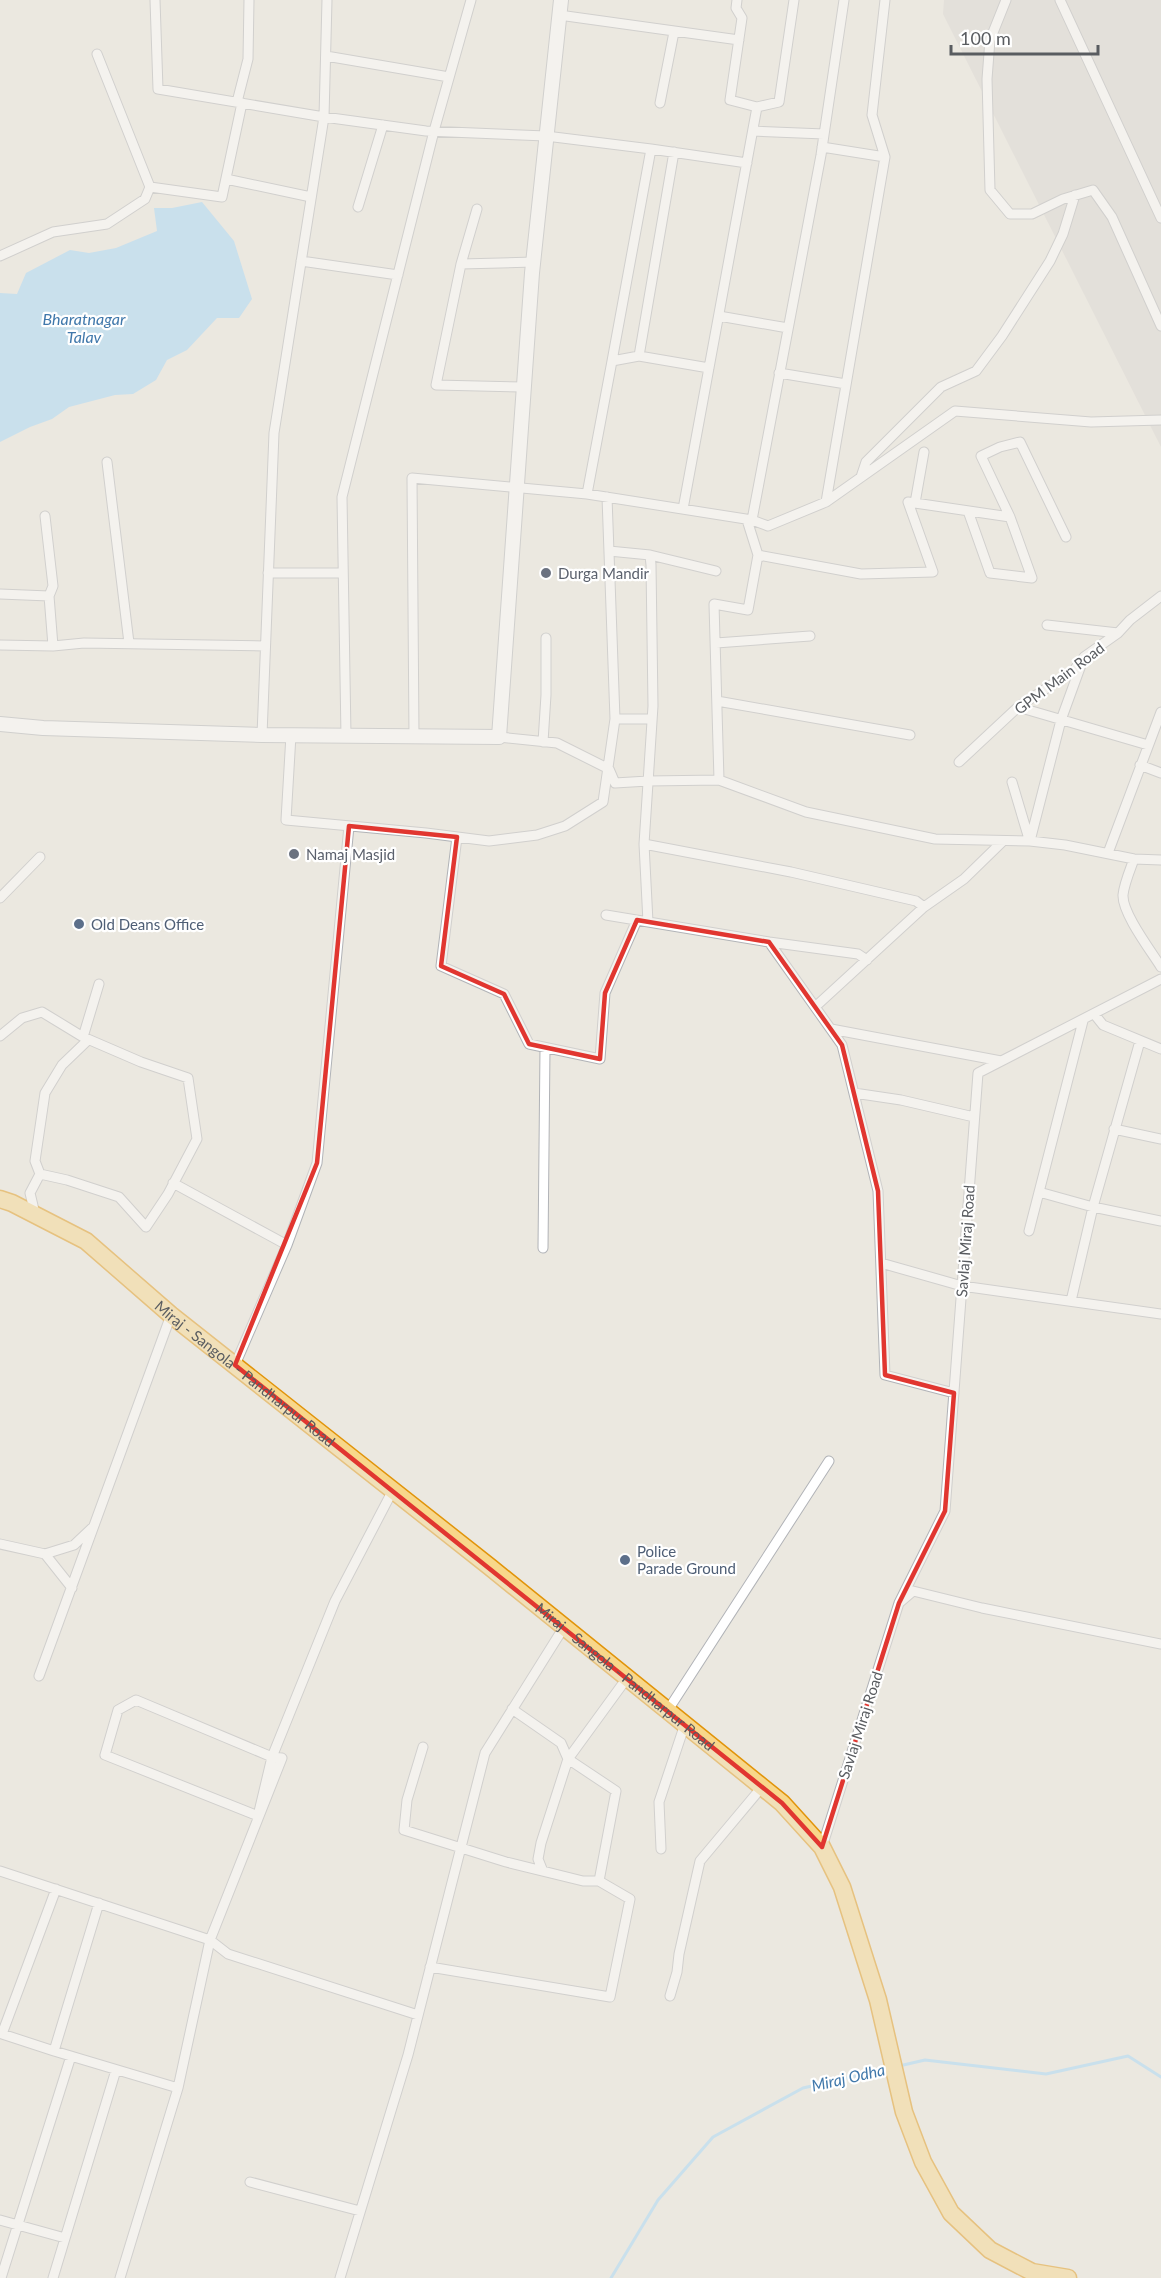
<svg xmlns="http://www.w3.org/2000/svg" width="1161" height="2278" font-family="Lato,sans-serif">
<rect width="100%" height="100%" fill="#ebe8e0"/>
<path fill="#dad7d2" d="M944 0H1161V447L943 14Z"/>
<path fill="#a0d7fb" d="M202 202 234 241 252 299 239 318H217L187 350 167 360 156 380 133 394 115 395 69 407 52 419 30 427 0 442V293L17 294 26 273 70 250 89 253 116 248 157 231 154 208H172Z"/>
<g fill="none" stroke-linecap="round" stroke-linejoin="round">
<path stroke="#a0d7fb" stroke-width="3" d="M899 2066 925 2060 1046 2074 1128 2056 1161 2077
M611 2278 658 2200 713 2137 803 2088 887 2069"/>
<g stroke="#b1b3b7" stroke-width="11">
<path id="street" d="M155 0 158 89 324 117 426 131 546 136 651 149
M737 0 736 8 742 18 730 100 757 107 779 102 794 0
M885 0 872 115 885 157
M1006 0 990 40 987 79 990 190 1010 214H1032L1063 199 1093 190 1112 217 1161 326
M1060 0 1161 218
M559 15 739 40
M97 54 150 187 222 197 242 103
M326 56 449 77
M237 102 248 59 249 0
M660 103 674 32
M753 131 824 134
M822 147 885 157 826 502 768 526 752 520 821 155 844 0
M674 152 639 356 709 368
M226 179 311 197
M358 207 383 125
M0 256 53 232 107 224 145 199 150 187
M301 261 398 275
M461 264 477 209
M719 316 788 328
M639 356 612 361 651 149 747 163
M779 373 846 384
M524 387 436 385 461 264 533 262
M107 462 129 643
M861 477 866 462 941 387 976 371 1002 336 1050 261 1063 234 1075 195
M587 494 612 361
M607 497 615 719H652
M826 502 955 411 1091 422 1161 420
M915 503 924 452
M683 509 757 107
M968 511 990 573 1032 578 1010 517
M45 516 53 586 49 596 53 646 84 643 265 646
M747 520 758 555 861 574 933 572 908 502 1010 517 981 456 1000 447 1020 442 1066 537
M609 551 650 555 651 565 653 706 644 844 648 922
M650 555 716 571
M268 573H343
M0 594 49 596
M1047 625 1118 633
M716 643 810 636
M0 645 53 646
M717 701 910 735
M1018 707 1148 745
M262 735 274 433 324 117 327 0
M291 735 286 820 426 833 489 841 537 835 565 826 603 802 615 719
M346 736 342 497 434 131 471 0
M414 737 412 478 587 494 752 520
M499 737 557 743 609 769 615 783 648 781 719 780 714 604 748 610 758 555
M543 742 546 695V638
M959 762 1018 707 1074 670 1084 657 1118 633 1130 620 1161 596
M1140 765 1161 773
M719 780 806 812 935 839 1030 841 1065 845 1134 859 1161 860
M1012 782 1029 839
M457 837 441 966 504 994 529 1044 600 1059 605 993 637 920
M1030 841 1061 720 1081 665
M644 844 791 872 916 901 924 907
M1108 853 1161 712
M1134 859C1130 870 1124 884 1123 895 1122 913 1151 951 1161 967
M0 898 40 857
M606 915 769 942 842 1045 878 1191 885 1375 954 1393
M769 942 858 954 867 960
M815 1007 924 907 964 879 1003 841
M1095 1015 1103 1025 1161 1049
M831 1029 1001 1061
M0 1036 22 1018 42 1012 83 1037 141 1062 188 1078 197 1139 168 1194 146 1227 119 1197 67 1180 40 1174
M83 1037 99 984
M854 1093 901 1100 974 1117
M1114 1129 1161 1139
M173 1183 287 1245
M1039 1192 1093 1207 1161 1221
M35 1214 30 1193 40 1174 35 1161 45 1093 62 1065 88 1040
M1029 1231 1083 1021
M543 1248 545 1048
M881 1263 962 1286 1161 1314
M1071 1301 1093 1207 1140 1041
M235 1365 287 1245 317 1163 349 826
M0 1544 45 1554
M72 1588 45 1554 74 1545 92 1528
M899 1603 945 1511 978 1073 1161 979
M39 1676 171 1315
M512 1709 561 1743 568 1759 541 1843 538 1859 542 1869
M668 1710 829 1461
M423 1747 407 1800 404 1830 506 1862 583 1881H599L616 1791 568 1759 627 1678
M258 1816 105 1755 118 1710 136 1700 272 1757 335 1601 393 1490
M822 1847 899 1603 913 1591 982 1608 1161 1644
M661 1849 659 1802 685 1724
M0 1871 210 1940 282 1758 272 1757 258 1816
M56 1889 2 2034 54 2051 99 1903
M430 1967 610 1997 630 1899 599 1881
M670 1996 677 1972 679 1954 700 1861 762 1787
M54 2051 178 2088 120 2278
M178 2088 210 1940 228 1954 418 2015
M250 2182 360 2211
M0 2220 65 2238
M1 2278 71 2056
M53 2278 116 2070
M340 2278 408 2055 485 1753 564 1627"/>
</g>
<g stroke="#b0b3b7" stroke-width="16">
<path id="secondary" d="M0 724 43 728 262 735 499 737 532 273 561 0"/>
</g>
<g stroke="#e1940a" stroke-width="19">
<g id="highway">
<path id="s1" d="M0 1199 12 1203 86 1241 171 1315 490 1567 782 1803 822 1847 842 1887 878 2000 904 2112 923 2162 951 2213 990 2250 1032 2272 1068 2278"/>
</g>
</g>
<use href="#street" stroke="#fff" stroke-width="9"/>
<use href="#secondary" stroke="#fff" stroke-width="14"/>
<use href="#highway" stroke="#f8d78a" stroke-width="16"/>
</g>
<path d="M0 0H1161V2278H0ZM349 826 457 837 441 966 504 994 529 1044 600 1059 605 993 637 920 769 942 842 1045 878 1191 885 1375 954 1393 945 1511 899 1603 822 1847 782 1803 235 1365 317 1163Z" fill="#ebe8e0" fill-opacity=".55" fill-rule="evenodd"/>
<path fill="none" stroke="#e13630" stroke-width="4.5" stroke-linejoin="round" d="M349 826 457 837 441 966 504 994 529 1044 600 1059 605 993 637 920 769 942 842 1045 878 1191 885 1375 954 1393 945 1511 899 1603 822 1847 782 1803 235 1365 317 1163Z"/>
<g fill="#6b7280" stroke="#fff" stroke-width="2">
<circle cx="546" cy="573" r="6"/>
<circle cx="294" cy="854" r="6"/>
</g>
<g fill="#5c6f8a" stroke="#fff" stroke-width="2">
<circle cx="79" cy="924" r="6"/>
<circle cx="625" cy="1560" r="6"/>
</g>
<g text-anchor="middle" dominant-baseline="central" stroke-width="4.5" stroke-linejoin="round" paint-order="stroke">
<g font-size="15" fill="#5b616d" stroke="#fff" text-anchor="start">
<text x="558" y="573">Durga Mandir</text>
<text x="306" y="854">Namaj Masjid</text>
</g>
<g font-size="15" fill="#595c60" stroke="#fff">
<text transform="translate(1059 678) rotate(-37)">GPM Main Road</text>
<text transform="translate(965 1241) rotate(-86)">Savlaj Miraj Road</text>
<text stroke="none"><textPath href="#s1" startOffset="303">Miraj - Sangola - Pandharpur Road</textPath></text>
<text stroke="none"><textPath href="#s1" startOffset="789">Miraj - Sangola - Pandharpur Road</textPath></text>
<text transform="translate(860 1725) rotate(-72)">Savlaj Miraj Road</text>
</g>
<g font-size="15" fill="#4e5e75" stroke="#fff" text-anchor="start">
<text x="91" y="924">Old Deans Office</text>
<text x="637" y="1551">Police<tspan x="637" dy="17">Parade Ground</tspan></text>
</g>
<g font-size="16" font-style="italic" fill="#4078ab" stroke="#fff">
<text x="84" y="318">Bharatnagar<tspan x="84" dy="18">Talav</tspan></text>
<text transform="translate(848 2077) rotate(-13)">Miraj Odha</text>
</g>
</g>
<path d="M951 45v9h147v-9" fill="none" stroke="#595c60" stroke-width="3"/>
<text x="960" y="45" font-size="18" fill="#595c60" stroke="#ffffff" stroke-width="4.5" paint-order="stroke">100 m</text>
</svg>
